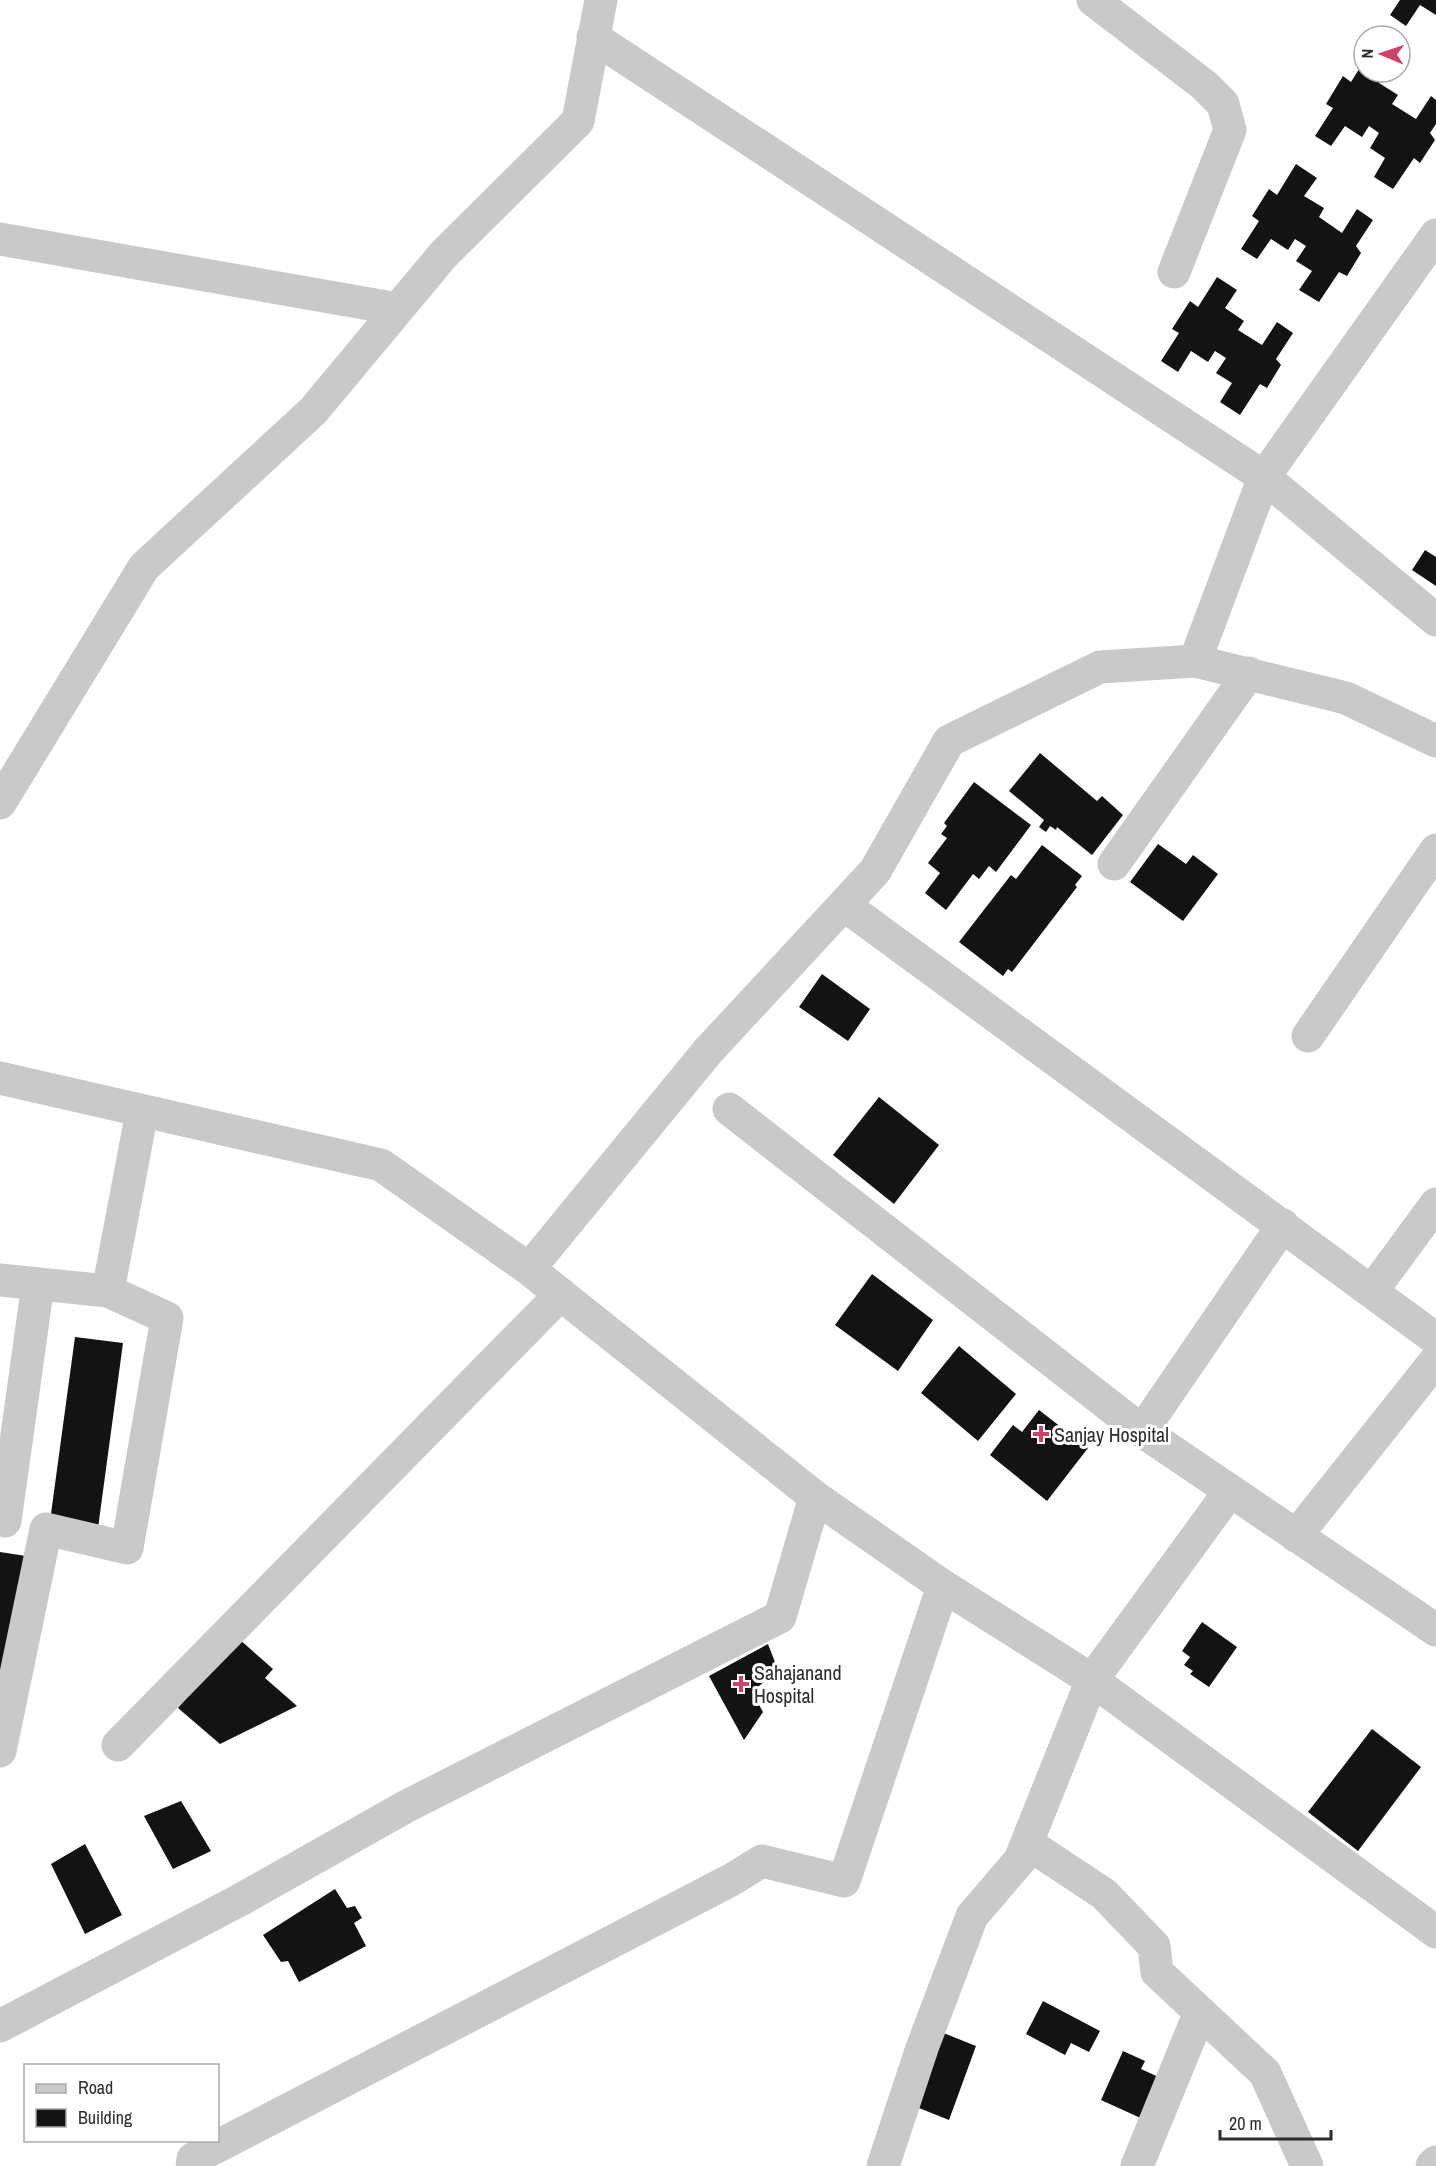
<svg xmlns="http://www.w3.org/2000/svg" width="1436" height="2166" font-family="'Archivo Narrow',sans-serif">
<rect width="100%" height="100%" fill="#fff"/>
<path fill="#131313" d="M1400 0H1436V15L1420 5 1406 26 1390 15Z
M1364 61V72H1386L1379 83 1398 95 1392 104 1416 119 1431 96 1436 100V124L1430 133 1435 140 1420 163 1414 158 1393 189 1374 177 1385 158 1370 148 1379 133 1369 126 1362 137 1345 126 1331 146 1315 136 1333 108 1326 104 1343 76 1351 82Z
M1296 164 1317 178 1304 196 1324 208 1319 217 1342 233 1357 209 1373 220 1356 246 1361 253 1347 276 1339 272 1319 302 1299 290 1312 271 1296 261 1306 246 1295 239 1288 250 1271 239 1257 259 1241 249 1259 221 1252 216 1269 189 1277 195Z
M1217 277 1237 290 1225 308 1244 321 1238 330 1262 345 1277 322 1293 333 1276 359 1281 365 1267 388 1260 384 1240 415 1220 402 1232 383 1216 373 1226 358 1215 351 1208 362 1191 351 1178 372 1161 361 1179 333 1172 329 1190 301 1198 307Z
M1425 550 1436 557V586L1412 570Z
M1040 753 1097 801 1102 796 1123 815 1092 855 1057 827 1056 830 1050 826 1046 832 1039 827 1044 820 1009 791Z
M974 782 1031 825 996 872 989 866 979 879 973 874 946 910 925 893 940 873 928 863 947 838 941 834 947 826 944 823Z
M1158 844 1186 864 1193 855 1218 874 1183 921 1130 882Z
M1042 845 1082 876 1075 885 1077 887 1012 972 1008 969 1003 976 959 942 1011 875 1016 879Z
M822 974 870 1009 848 1041 799 1007Z
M879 1097 939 1145 894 1204 833 1155Z
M872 1274 933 1320 898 1371 835 1325Z
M75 1337 123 1343 98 1528 50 1521Z
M959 1346 1016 1394 978 1441 921 1393Z
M1039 1410 1088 1448 1047 1501 990 1455 1013 1425 1022 1432Z
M0 1552 26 1556 0 1726Z
M1202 1622 1237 1647 1209 1687 1190 1674 1193 1671 1184 1665 1190 1657 1182 1651Z
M238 1638 273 1669 265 1678 297 1706 220 1744 178 1708Z
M768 1644 778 1670 752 1692 763 1712 744 1740 709 1676Z
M1372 1729 1421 1767 1358 1851 1308 1812Z
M181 1801 211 1851 173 1869 144 1816Z
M85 1844 122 1915 85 1934 51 1864Z
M335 1889 347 1908 355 1906 362 1918 354 1923 366 1946 299 1982 288 1961 281 1962 263 1935Z
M1043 2001 1100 2031 1089 2052 1071 2043 1065 2055 1026 2034Z
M941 2032 976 2046 949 2120 914 2106Z
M1123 2051 1145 2061 1141 2069 1163 2079 1145 2120 1101 2100Z"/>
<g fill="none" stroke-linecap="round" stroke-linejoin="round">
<path stroke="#c9c9c9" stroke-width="33" d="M1093 0 1204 85 1223 104 1230 130 1174 272
M593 37 1264 477 1436 620
M0 239 398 309
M1195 661 1264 477 1436 235
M0 803 144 567 313 411 443 255 578 121 601 0
M1114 864 1249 673
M844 905 1436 1339
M1308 1036 1436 850
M0 1078 381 1165 529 1269 815 1497 943 1586 1092 1680 1436 1932
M729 1109 1142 1431 1436 1630
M529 1269 708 1051 875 871 949 741 1100 667 1195 661 1346 698 1436 741
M0 1280 108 1291
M1372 1291 1436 1204
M1142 1431 1283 1225
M5 1521 38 1284
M1296 1536 1436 1360
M118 1745 561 1294
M0 1751 46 1529 127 1548 167 1318 108 1291 142 1112
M1027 1843 1104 1894 1154 1946 1157 1972 1265 2073 1307 2166
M0 2026 240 1900 407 1806 780 1617 815 1497
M192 2166 193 2159 731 1880 762 1861 844 1881 943 1586
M883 2166 922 2048 972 1916 1020 1860 1092 1680 1230 1491
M1137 2166 1200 2012
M1432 2166 1436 2162"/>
</g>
<g fill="#d04167" stroke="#fff" stroke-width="2">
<path d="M1038 1425h6v6h6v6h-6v6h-6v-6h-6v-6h6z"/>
<path d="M738 1675h6v6h6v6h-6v6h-6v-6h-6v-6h6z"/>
</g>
<g text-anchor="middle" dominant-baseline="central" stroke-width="6" stroke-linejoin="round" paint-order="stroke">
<g font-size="20" fill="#2c2c2c" stroke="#fff" text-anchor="start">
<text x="1054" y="1434">Sanjay Hospital</text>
<text x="754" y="1672">Sahajanand<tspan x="754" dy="23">Hospital</tspan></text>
</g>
</g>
<rect x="24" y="2064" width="195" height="78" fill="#ffffff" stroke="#ababab" stroke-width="1.5"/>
<rect x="36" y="2084" width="30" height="9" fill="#c9c9c9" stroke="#ababab" stroke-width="1.5"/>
<text x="78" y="2094" font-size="18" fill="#2c2c2c">Road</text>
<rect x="36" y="2109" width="30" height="18" fill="#131313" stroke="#ababab" stroke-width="1.5"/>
<text x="78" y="2124" font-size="18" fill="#2c2c2c">Building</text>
<g transform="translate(1382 54) rotate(272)"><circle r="28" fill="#ffffff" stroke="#ababab" stroke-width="1.5"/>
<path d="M0-4.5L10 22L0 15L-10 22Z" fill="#d04167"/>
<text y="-9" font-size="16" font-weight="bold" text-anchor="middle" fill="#2c2c2c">N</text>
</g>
<path d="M1220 2130v9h111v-9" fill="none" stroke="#2c2c2c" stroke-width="3"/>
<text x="1229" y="2130" font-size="18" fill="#2c2c2c" stroke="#ffffff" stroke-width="4.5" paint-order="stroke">20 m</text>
</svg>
